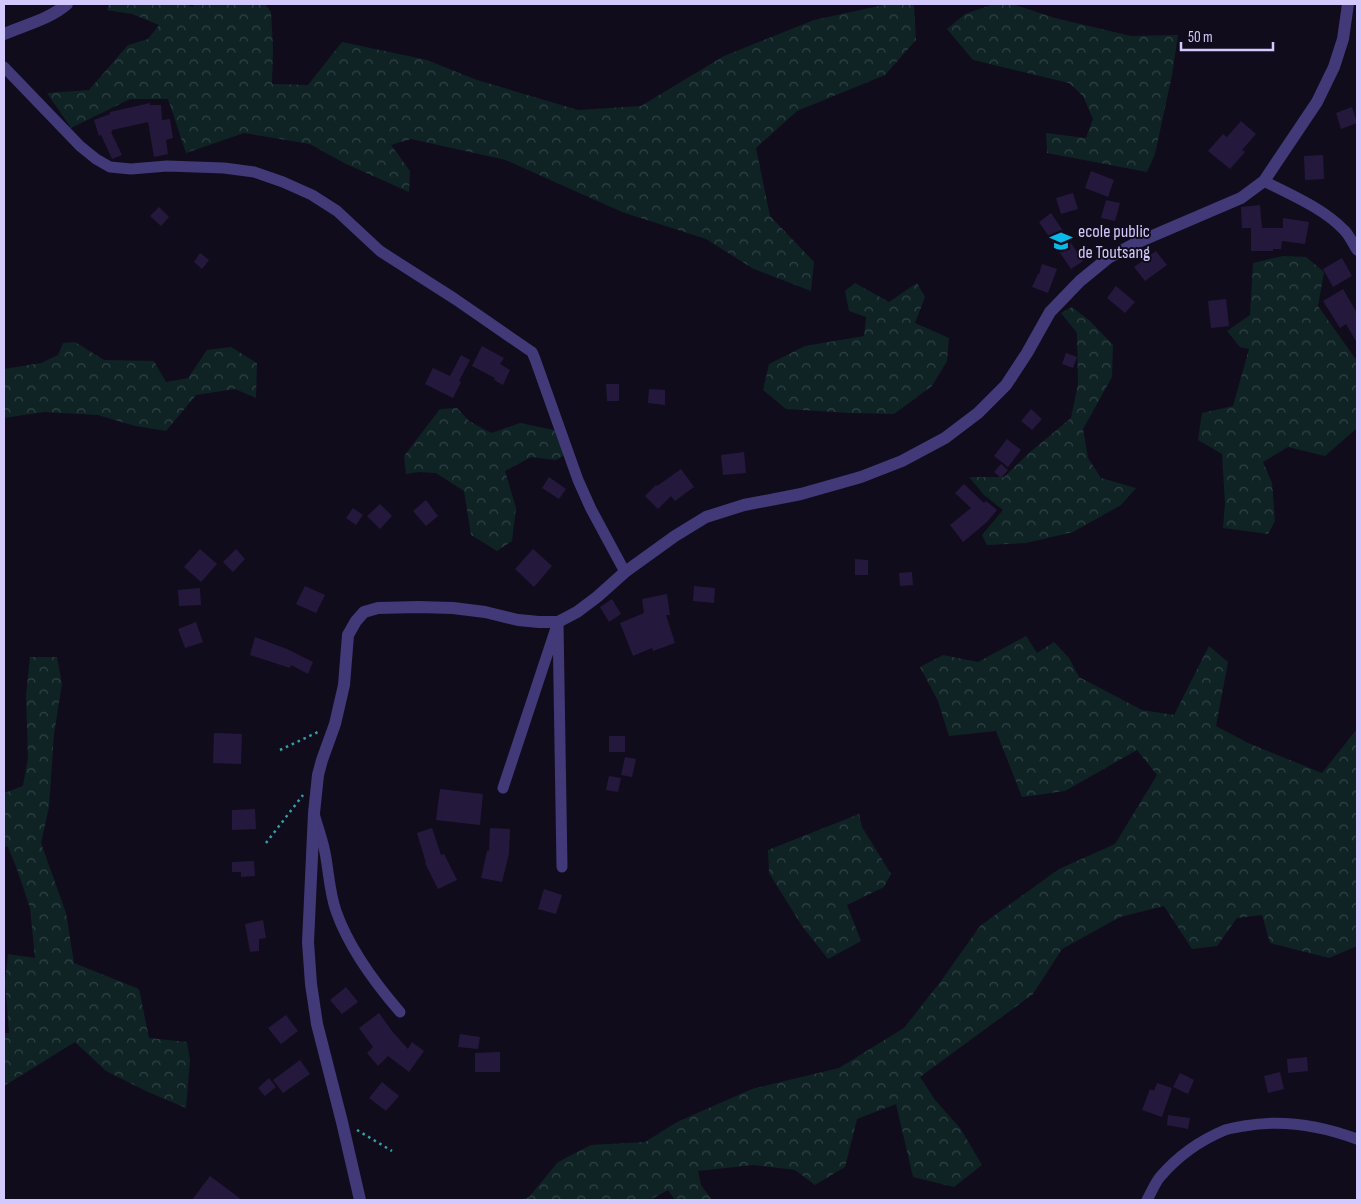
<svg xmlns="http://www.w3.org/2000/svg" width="1361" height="1204" font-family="'Sofia Sans Condensed',sans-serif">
<defs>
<pattern id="forest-crowns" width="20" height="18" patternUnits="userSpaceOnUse" patternTransform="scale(1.25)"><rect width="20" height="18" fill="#0f2325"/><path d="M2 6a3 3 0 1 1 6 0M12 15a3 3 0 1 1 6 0" fill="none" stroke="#314246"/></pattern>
</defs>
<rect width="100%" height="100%" fill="#100c1c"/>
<path fill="url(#forest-crowns)" d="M109 4H185L193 7 194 4H265L271 12 273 48 272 84 308 85 342 42 427 60 474 79 578 110 641 106 724 56 814 20 888 4H914L916 40 885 75 797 111 756 148 770 216 814 262 811 291 752 268 706 239 622 212 506 160 411 139 391 145 410 171 409 192 344 163 310 144 244 133 186 153 168 99H130L71 128 47 93 89 90 128 45 148 39 159 25 132 14 107 10Z
M994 4H1012L1055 18 1131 36 1178 35 1172 75 1155 154 1147 172 1047 153 1046 133 1086 138 1093 119 1083 96 1069 83 973 60 947 29 965 14Z
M1283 256 1306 257 1324 272 1318 306 1357 361V428L1325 456 1288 447 1263 462 1272 483 1275 521 1268 534 1223 528 1225 503 1222 454 1198 440 1202 413 1233 406 1249 349 1240 347 1227 331 1250 315 1253 263Z
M855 283 889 302 917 283 925 297 915 323 949 338 947 361 932 386 894 414 849 413 786 409 763 390 769 364 805 346 864 336 866 317 849 311 845 291Z
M1072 307 1090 321 1113 345 1112 377 1083 429 1088 458 1101 478 1136 488 1121 505 1073 532 1026 543 987 545 982 535 1003 510 984 495 969 477H1004L1029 453 1071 418 1078 384 1077 333 1061 313Z
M75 342 104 360 154 361 166 382 188 378 207 350 231 347 257 363 256 398 235 389 196 395 166 431 135 426 98 415 44 412 4 418V369L41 363 58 355 63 343Z
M457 408 469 421 491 433 520 423 554 430 567 453 556 460 531 457 505 471 516 508 512 541 497 551 471 535 464 491 436 473 419 472 406 474 404 456 440 409Z
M1026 636 1037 653 1054 642 1069 658 1079 677 1142 710 1174 715 1209 646 1228 662 1216 726 1248 743 1322 773 1357 729V946L1329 958 1270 943 1262 915 1237 918 1217 946 1192 949 1164 906 1120 917 1062 949 1033 994 920 1077 935 1100 960 1128 982 1165 954 1187 913 1177 896 1104 857 1119 845 1167 815 1185 795 1170 753 1165 698 1171 701 1185 712 1200H675L668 1190 650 1200H520L529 1197 558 1162 591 1145 645 1142 677 1122 752 1089 839 1068 904 1028 941 981 980 926 1059 869 1115 844 1157 775 1137 750 1065 791 1022 797 996 731 949 736 938 701 920 667 943 655 978 662Z
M30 657H57L62 684 54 734 49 807 41 843 66 913 74 963 139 989 149 1038 187 1042 190 1060 186 1108 148 1092 106 1071 75 1042 4 1086V1033H9L5 983 8 954 35 958 30 908 17 869 8 847 4 846V793L23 786 28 758 26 695Z
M859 814 862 827 891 874 884 887 847 905 861 941 828 959 802 926 769 873 768 850Z"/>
<path fill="#24193c" d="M150 103V105H161L162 120 170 119 173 138 166 140 168 154 154 157 148 122 112 130V132H111L122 155 112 159 101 135 99 136 94 120 110 114V112Z
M1352 107 1357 123 1341 129 1336 113Z
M1241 121 1256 134 1242 150 1245 152 1230 169 1208 151 1223 134 1227 137Z
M1323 155 1324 179 1305 180 1304 156Z
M1091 171 1114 180 1108 197 1085 188Z
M1073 193 1078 209 1061 214 1056 198Z
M1106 200 1120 203 1115 221 1101 218Z
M1260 205 1262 228H1283V218L1309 222 1305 244 1282 241 1281 249H1273V251H1251V228H1242L1241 207Z
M159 207 169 217 161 226 150 216Z
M1051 213 1083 261 1071 269 1039 222Z
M1156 251 1167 265 1145 281 1134 267Z
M200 253 209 260 202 269 194 262Z
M1342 258 1352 276 1333 287 1323 269Z
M1042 264 1057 269 1048 293 1032 287 1038 274H1039Z
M1116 286 1135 302 1125 313 1107 298Z
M1343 289 1357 313V343L1346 324 1340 328 1323 301Z
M1226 299 1229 326 1211 328 1208 301Z
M482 346 504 358 500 364 510 370 503 385 494 380 495 378 472 366Z
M1066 353 1077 357 1073 368 1062 364Z
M461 355 470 360 459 381 461 382 453 398 425 384 433 368 450 376Z
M606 384H619V401H607Z
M649 389 665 390V405L648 403Z
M1031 409 1042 419 1032 430 1021 421Z
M1007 439 1021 450 1008 467 994 456Z
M744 452 746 473 723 475 721 455Z
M1001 464 1008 470 1001 478 994 472Z
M681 469 694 487 675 501 671 496 658 509 645 496 656 485 657 486Z
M549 477 566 489 559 499 542 488Z
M964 484 984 503 986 501 997 510 987 522 963 542 950 525 971 508 955 493Z
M426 500 438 516 426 526 413 511Z
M380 504 392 516 380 529 367 516Z
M353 508 363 515 356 525 346 518Z
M200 549 217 564 201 582 184 567Z
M236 549 245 559 233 572 223 562Z
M533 549 552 566 534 587 515 569Z
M855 559 868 560V575H855Z
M912 572 913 585 900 586 899 573Z
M305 586 325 595 316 613 296 604Z
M694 586 715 588 714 603 693 601Z
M200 588 201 605 179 606 178 590Z
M667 594 670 615H666L675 643 653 651 652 648 633 656 620 623 644 613 642 599Z
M612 599 621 614 609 622 600 607Z
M196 622 203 642 185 648 178 629Z
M255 637 287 649 313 662 308 674 291 665 290 668 250 655Z
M214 733 242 734 241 764 213 763Z
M609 736H625V752H609Z
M625 757 636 759 632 777 621 775Z
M609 776 621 778 618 792 606 790Z
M440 789 483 794 480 825 436 820Z
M255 809 256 829 232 830V810Z
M432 828 441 855 444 854 457 880 438 889 425 863H426L417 833Z
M490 828 510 829 509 854 502 882 481 878 487 851H489Z
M254 861 255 876 241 877V872H232V862Z
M544 889 562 895 556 914 538 909Z
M263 920 266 938 259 939V951L250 952 245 924Z
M346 987 358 1002 342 1014 330 1000Z
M379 1013 392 1031 408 1049 412 1042 424 1051 409 1072 388 1056 378 1066 367 1053 373 1047 359 1028Z
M286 1015 298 1031 281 1044 268 1028Z
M460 1034 480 1037 478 1049 458 1047Z
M500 1052V1072H475V1053Z
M1307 1057 1308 1071 1288 1073 1287 1059Z
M300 1060 310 1074 283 1093 273 1080Z
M1280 1072 1284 1089 1268 1093 1264 1076Z
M1180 1073 1194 1080 1188 1094 1173 1087Z
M269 1078 276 1087 265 1096 258 1088Z
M382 1082 399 1096 386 1111 369 1098Z
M1157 1083 1172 1088 1162 1117 1142 1110 1150 1089 1154 1091Z
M1168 1115 1190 1118 1188 1129 1167 1125Z
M210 1176 242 1200H192Z"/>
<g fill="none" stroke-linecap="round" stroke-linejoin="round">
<path stroke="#31a2a8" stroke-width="2.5" stroke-dasharray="2.5 4" stroke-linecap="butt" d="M280 750 320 731
M266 843 303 795
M357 1130 392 1151"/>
<path stroke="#423979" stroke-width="11" d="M4 67 80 146 96 159 110 167 131 169 167 166 224 168 254 172 283 182 312 195 337 211 380 251 455 299 526 348 532 352 535 359 578 480 591 509 625 572
M1264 181C1291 195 1323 208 1344 230 1350 236 1353 244 1357 250
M503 788 558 622 562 867
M315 817C319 831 324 844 326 858 329 876 330 894 336 911 349 948 374 982 400 1012
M1147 1200C1151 1193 1155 1183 1160 1177 1177 1157 1201 1140 1225 1130 1231 1128 1238 1127 1244 1126 1282 1119 1322 1126 1357 1139"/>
<path stroke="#423979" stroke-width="12" d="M4 34C25 25 50 19 67 4
M360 1200 342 1122 317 1024 311 984 308 942 314 813 318 775 322 760 335 724 344 685 348 635 356 621 364 612 378 608 418 607 453 608 485 612 518 620 539 622H558L577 612 597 597 625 572 675 536 706 517 744 505 801 494 861 477 902 461 945 438 978 413 1006 385 1027 353 1050 312 1080 281 1108 258 1136 243 1241 198 1264 181 1317 102 1334 67 1343 39 1348 4"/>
</g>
<defs>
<g id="school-bare" transform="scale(1.725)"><path d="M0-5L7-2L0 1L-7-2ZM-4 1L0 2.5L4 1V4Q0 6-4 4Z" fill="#0ab9e8" stroke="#100c1c" stroke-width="2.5" paint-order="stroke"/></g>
</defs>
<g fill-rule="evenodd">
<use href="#school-bare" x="1061" y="241"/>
</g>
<g text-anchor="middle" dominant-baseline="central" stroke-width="4" stroke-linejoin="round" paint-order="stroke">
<g font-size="18" fill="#d4c9fd" stroke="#100c1c" text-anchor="start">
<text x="1078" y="231">ecole public<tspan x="1078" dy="21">de Toutsang</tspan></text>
</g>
</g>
<rect width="1361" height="1204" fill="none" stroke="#d4c9fd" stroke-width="10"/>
<path d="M1181 42v8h92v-8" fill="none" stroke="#d4c9fd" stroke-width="2.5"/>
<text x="1188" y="42" font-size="15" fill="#d4c9fd" stroke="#100c1c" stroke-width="4" paint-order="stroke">50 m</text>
</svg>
